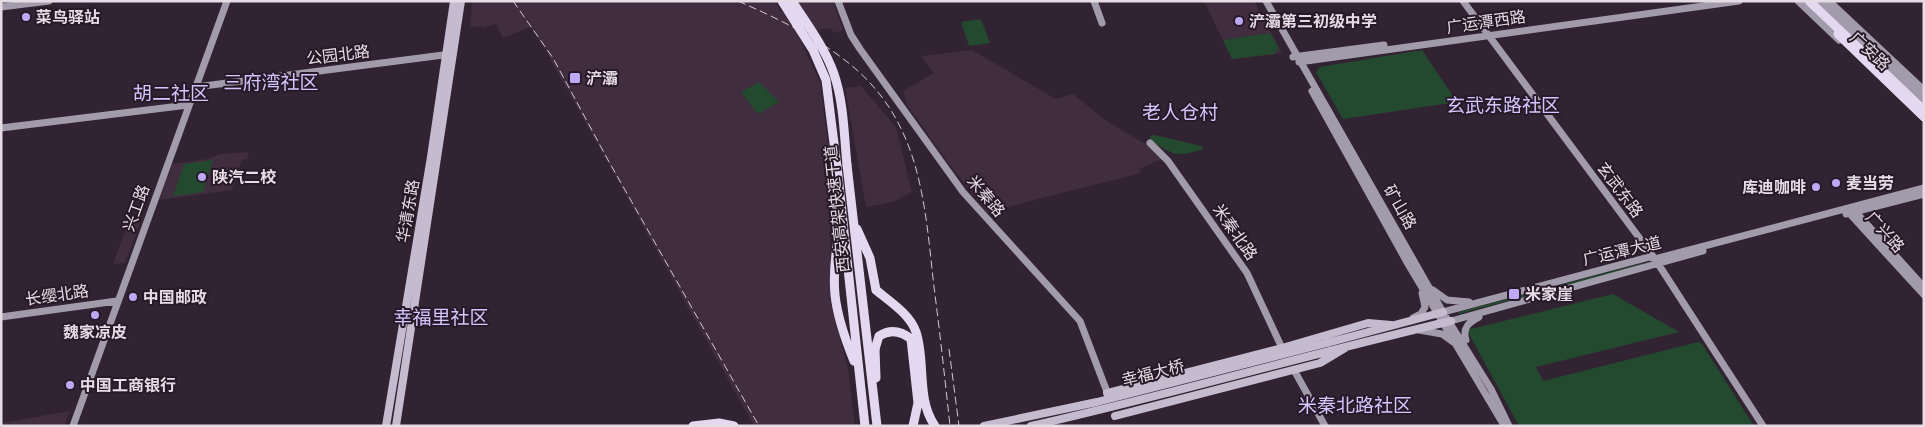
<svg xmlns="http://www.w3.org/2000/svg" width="1925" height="427" font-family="'DejaVu Sans','Noto Sans SC',sans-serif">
<rect width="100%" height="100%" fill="#322332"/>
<path fill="#402d3f" d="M472 1H775L780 9 778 10 784 13 796 31 820 82 832 173 830 251 836 324 848 368 855 426H754L543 46 530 27 503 38 496 24 482 28 481 26 470 27Z
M795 1H833L843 30 833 33 831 28 818 30 811 26Z
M1204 1H1254L1282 53 1232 59Z
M972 50 1056 99 1073 94 1105 120 1149 146 1162 159 1139 169 1141 173 987 212 946 160 907 105 903 91 934 73 921 56Z
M861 86 896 127 912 192 893 202 866 207 845 88Z
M249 152 247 159 242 160 232 190 159 200 172 164 208 159 220 154Z
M140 223 125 263 113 264 128 224Z
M70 411 64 426H1V423Z"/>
<path fill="#234a2f" d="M981 19 990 43 969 46 961 22Z
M1270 33 1279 48 1275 54 1232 59 1223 40Z
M1422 50 1457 102 1343 119 1316 72 1320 67Z
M759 82 779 102 758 114 741 92Z
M1154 135 1202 146 1203 149C1176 158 1175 155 1151 141L1150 136Z
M213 160 203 192 173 196 184 164Z
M1643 263 1645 265 1459 314 1458 312Z
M1613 294 1679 332 1536 367 1543 381 1698 342 1702 344 1754 426H1519L1467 330Z"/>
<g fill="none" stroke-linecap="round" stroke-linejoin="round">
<path stroke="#a29bab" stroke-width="7" d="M838 1 851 35 860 49 963 192 1080 321 1109 397
M1094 1 1102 23
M1266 1 1443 312 1491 389 1509 426
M1463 1 1655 259 1763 426
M1798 1 1839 40
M1820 1 1924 99
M1829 1 1924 90
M1 7 49 1
M1293 57 1384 45
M1299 62 1739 1
M196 87 451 54
M1312 91 1408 264 1502 422
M1 128 188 105
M1150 143 1168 161 1247 273 1282 348
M1848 209 1849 213 1924 295
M1854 210 1924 287
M1846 214 1924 194
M1433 290 1447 300 1469 302
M1443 312 1649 257 1655 259 1924 188
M1 317 117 301
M1413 318 1421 314 1425 307 1422 293
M1451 321 1703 251
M1419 330 1442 334 1453 342
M1466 340C1462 328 1469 322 1479 317
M1294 370 1325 426
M73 426 227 1"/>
<path stroke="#c4bbcf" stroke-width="8" d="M1327 343 1443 312
M1107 393 1282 348 1368 323 1391 325
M1115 416 1320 363 1345 348
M386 426 431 157 454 1
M396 426 461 1
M1031 426C1172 394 1310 354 1451 321"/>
<path stroke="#e3d8f0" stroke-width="9" d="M1838 34 1924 117
M847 165 877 426
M837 167 865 426
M840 226C830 283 832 307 854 361
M857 229 870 258 876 290
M875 349 876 378"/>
<path stroke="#d1c7d1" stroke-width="1" stroke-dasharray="8 4" stroke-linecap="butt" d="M513 1 553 58 608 160 759 426
M738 1C781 20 823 40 858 71 922 129 925 208 934 287 940 333 945 380 950 426
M949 349 959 426"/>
<path stroke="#c4bbcf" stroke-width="8" d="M984 426 1097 402 1327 343"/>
<path stroke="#e3d8f0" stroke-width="9" d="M782 1 813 50 826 80 837 167
M792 1C807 24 825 48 834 74 844 103 844 135 847 165
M1809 1 1924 110
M876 290C889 301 910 314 916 332 926 362 916 399 935 426
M875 349 879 336C890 329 901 331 911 339L918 403 913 426
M693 426 719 423 734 426"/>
</g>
<g fill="#bda9f5" stroke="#281928" stroke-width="2">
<circle cx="26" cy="17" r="5"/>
<circle cx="1239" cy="21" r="5"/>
<rect x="569" y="72" width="12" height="12" rx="2.5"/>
<circle cx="202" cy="177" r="5"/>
<circle cx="1836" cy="183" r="5"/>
<circle cx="1816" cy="187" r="5"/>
<rect x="1508" y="288" width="12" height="12" rx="2.5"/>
<circle cx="133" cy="297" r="5"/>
<circle cx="95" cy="315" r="5"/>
<circle cx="70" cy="385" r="5"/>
</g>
<g text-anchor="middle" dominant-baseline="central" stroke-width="4" stroke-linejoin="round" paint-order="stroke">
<g font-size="16" font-weight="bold" fill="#e6dce5" stroke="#281928" text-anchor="start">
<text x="36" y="17">菜鸟驿站</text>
<text x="1249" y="21">浐灞第三初级中学</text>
<text x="586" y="78">浐灞</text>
<text x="212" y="177">陕汽二校</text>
<text x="1846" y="183">麦当劳</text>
<text x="1806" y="187" text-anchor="end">库迪咖啡</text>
<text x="1525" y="294">米家崖</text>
<text x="143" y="297">中国邮政</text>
<text x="95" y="332" text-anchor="middle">魏家凉皮</text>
<text x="80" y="385">中国工商银行</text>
</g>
<g font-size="16" fill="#e6dce5" stroke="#281928">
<text transform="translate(1486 22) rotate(-8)">广运潭西路</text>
<text transform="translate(1870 51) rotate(43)">广安路</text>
<text transform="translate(338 55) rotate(-7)">公园北路</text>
<text transform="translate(1620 190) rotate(53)">玄武东路</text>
<text transform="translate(986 196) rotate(50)">米秦路</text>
<text transform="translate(1400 207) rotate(60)">矿山路</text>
<text transform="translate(136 208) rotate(-70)">兴工路</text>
<text transform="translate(837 209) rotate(-96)">西安高架快速干道</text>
<text transform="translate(408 211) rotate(-80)">华清东路</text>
<text transform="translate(1235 232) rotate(55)">米秦北路</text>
<text transform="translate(1885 232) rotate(48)">广兴路</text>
<text transform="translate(1622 251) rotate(-13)">广运潭大道</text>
<text transform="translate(57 295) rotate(-8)">长缨北路</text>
<text transform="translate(1153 373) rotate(-14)">幸福大桥</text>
</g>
<g font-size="19" fill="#d3c5fe" stroke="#281928">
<text x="271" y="82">三府湾社区</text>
<text x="171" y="93">胡二社区</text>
<text x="1503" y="105">玄武东路社区</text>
<text x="1180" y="112">老人仓村</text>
<text x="441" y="317">幸福里社区</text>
<text x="1355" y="405">米秦北路社区</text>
</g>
</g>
<rect width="1925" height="427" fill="none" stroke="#e6dce5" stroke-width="5"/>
</svg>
